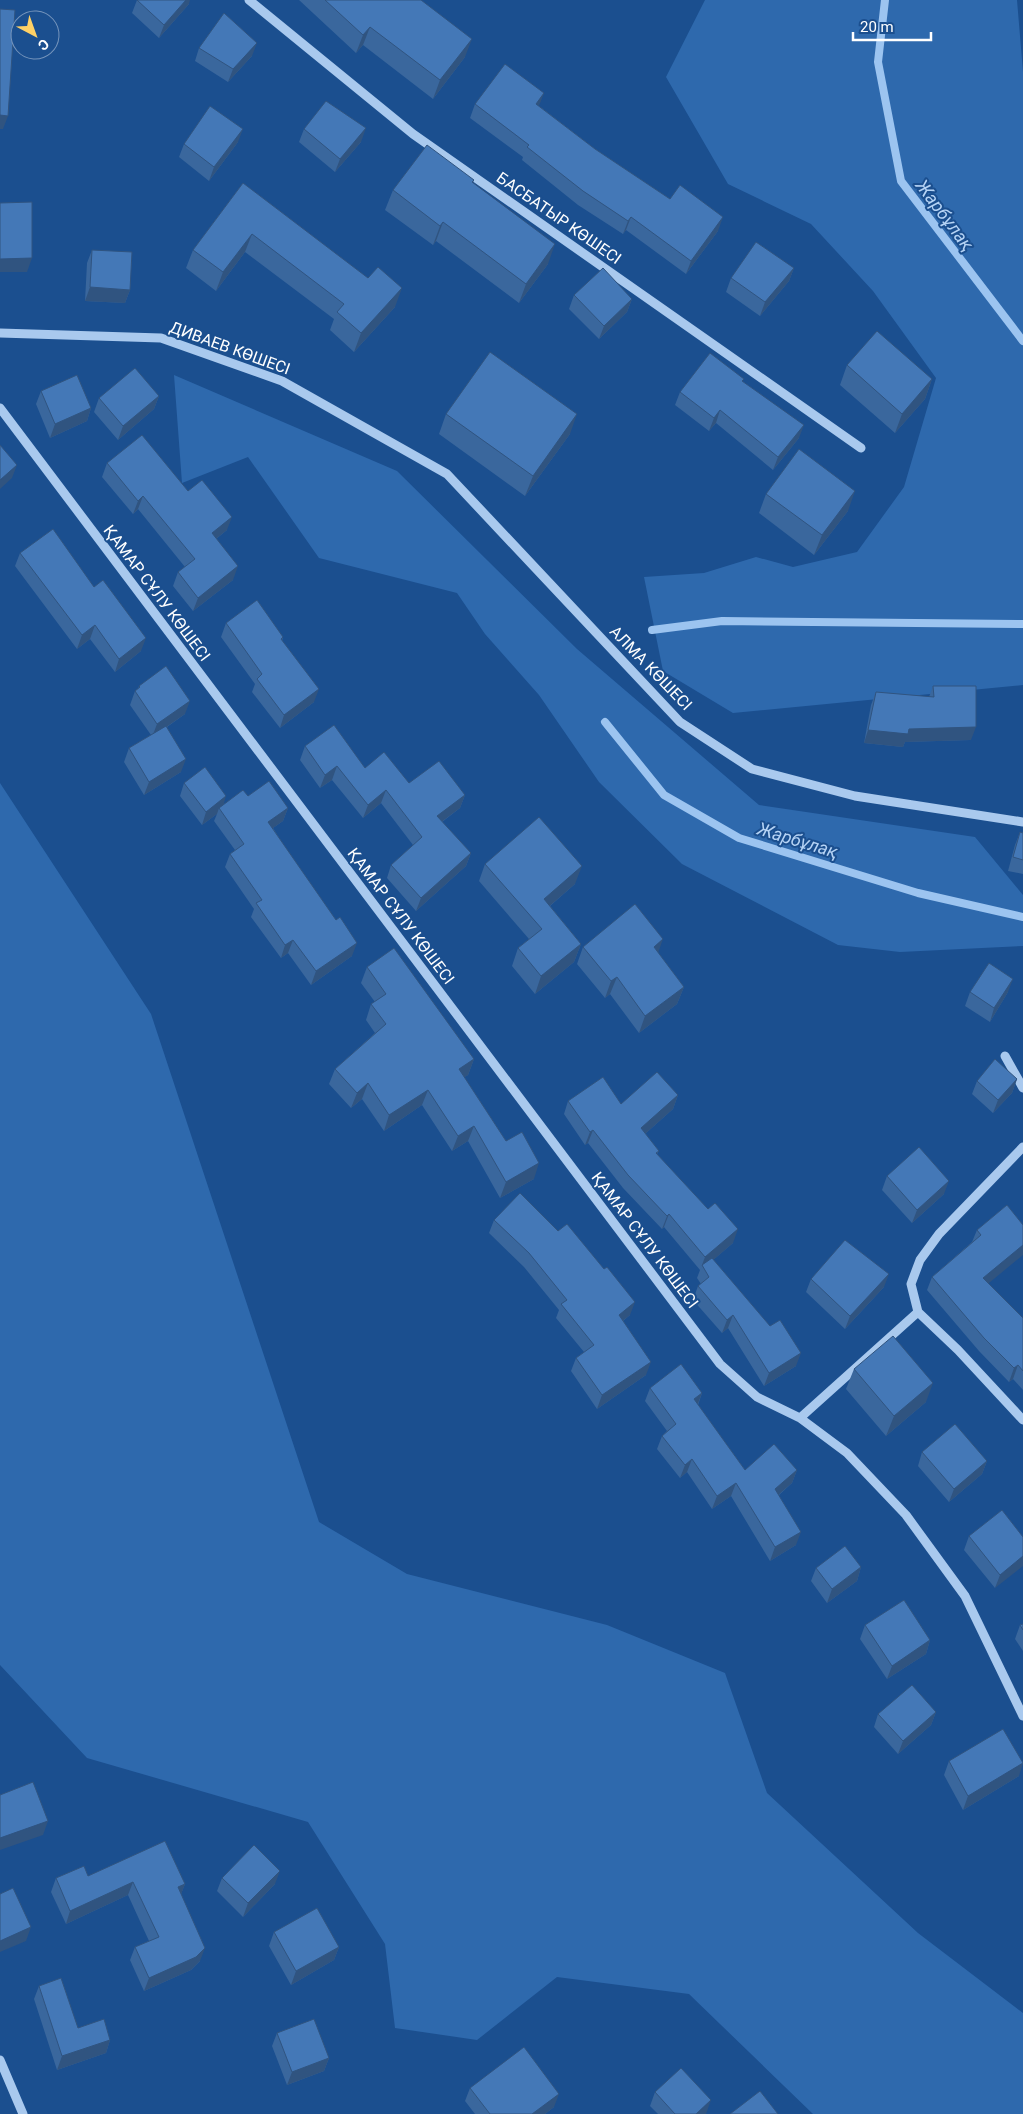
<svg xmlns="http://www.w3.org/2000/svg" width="1023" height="2114" font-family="Roboto,sans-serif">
<rect width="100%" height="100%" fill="#1b4f8f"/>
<path fill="#2e69ad" d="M705 0H1017L1023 72V685L733 713 663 671 644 577 704 573 756 557 793 567 857 552 904 487 936 378 873 291 811 224 728 184 666 77Z
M174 375 397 471 577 649 759 805 975 837 1023 895V946L900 952 838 945 682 864 599 782 539 695 485 634 457 593 319 558 248 457 182 483Z
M0 783 151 1014 319 1522 407 1574 607 1625 725 1673 767 1793 918 1933 1023 2013V2114H813L689 1994 557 1977 477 2040 395 2028 385 1944 308 1822 87 1758 0 1665Z"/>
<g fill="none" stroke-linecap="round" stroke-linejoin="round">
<path stroke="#9cc4f0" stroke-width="8" d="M885 0 878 62 901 181 1023 341
M652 630 722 621 1023 624
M605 722 664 795 739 838 918 893 1023 917"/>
<path stroke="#a9c9ee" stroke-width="9" d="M249 0 413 134 861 448
M0 333 161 338 282 381 447 474 680 722 752 769 855 796 1023 822
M0 408 720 1364 757 1397 800 1418 918 1312
M1005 1056 1023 1088
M1023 1147 939 1234 920 1260 911 1284 918 1312 958 1350 1023 1420
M800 1418 847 1453 906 1515 965 1596 1023 1716
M0 2060 23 2114"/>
</g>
<path fill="#3a679d" d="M137 0 189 4 159 38 132 13Z
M299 0H421L465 57 433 99 363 45 356 53Z
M199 48 252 56 228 82 195 61Z
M475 104 539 106 595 149 718 231 686 274 626 230 623 234 578 205 522 160 523 157 470 118Z
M304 129 361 142 335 172 299 142Z
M238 142 209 181 179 157 184 144Z
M474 180 473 183 548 264 519 303 436 241 433 245 385 210 393 190Z
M243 183 395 307 354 352 330 330 334 319 245 252 216 291 186 268 193 250Z
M92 250 130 290 125 303 85 301 87 263Z
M794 268 789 281 760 316 726 292 731 278Z
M574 295 632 299 627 312 599 339 569 309Z
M847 365 932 379 925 399 895 433 840 385Z
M743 382 799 438 773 470 716 423 709 431 675 405 680 392Z
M41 391 91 408 87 421 50 438 36 404Z
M159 396 154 409 118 440 94 412 99 398Z
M446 414 570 434 525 496 439 434Z
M107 463 188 491 227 530 216 539 233 580 193 611 173 586 178 572 185 567 138 509 133 514 102 477Z
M766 494 848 511 814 555 759 513Z
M20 553 94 587 141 651 115 672 90 639 77 649 15 566Z
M226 623 283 637 282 641 314 702 280 728 252 692 255 684 221 637Z
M139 686 185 714 167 727 181 772 144 795 124 762 129 748 151 735 130 705 135 691 138 689Z
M933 686 971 740 905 742 903 747 864 743 871 705 876 692 929 697Z
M305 746 409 783 465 795 460 808 442 822 471 853 466 866 416 911 387 878 391 865 413 845 381 803 363 818 332 780 320 788 300 760Z
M184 783 224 804 248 796 288 808 283 821 273 828 352 956 311 985 288 953 281 958 251 917 254 909 225 867 230 854 235 850 214 821 217 814 202 825 180 796Z
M1020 832 1023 833V874L1008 871 1015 845Z
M485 864 575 884 550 906 581 944 574 962 535 994 512 966 518 948 529 939 479 881Z
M583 947 658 953 684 987 677 1004 639 1033 610 994 605 998 577 964Z
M367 967 474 1059 468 1075 464 1077 506 1141 534 1179 500 1198 468 1141 452 1151 422 1105 384 1131 362 1099 351 1108 329 1084 335 1069 375 1033 366 1020 371 1004 375 1002 361 983Z
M970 992H1008L990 1022 965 1006Z
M1017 1079 1012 1093 993 1113 972 1094 977 1081Z
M678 1095 673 1109 645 1134 659 1151 657 1154 733 1243 713 1260 796 1366 764 1386 728 1328 722 1333 693 1300 698 1286 701 1284 697 1278 700 1270 664 1227 662 1229 623 1188 588 1143 585 1145 564 1114 568 1101 621 1104Z
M887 1176 944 1194 912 1223 882 1190Z
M1007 1205 988 1283 1023 1318V1390L1013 1379 1009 1382 979 1351 927 1290 932 1277 972 1242 977 1230Z
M494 1220 630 1315 623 1321 646 1375 597 1409 571 1371 576 1358 584 1352 556 1318 559 1310 524 1267 489 1233Z
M811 1279 884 1287 845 1329 806 1292Z
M854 1369 926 1402 886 1436 846 1389Z
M650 1388 702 1393 698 1405 745 1470H797L792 1483 779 1495 796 1545 770 1561 731 1496 712 1509 687 1472 680 1478 657 1449 662 1436 667 1431 645 1401Z
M922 1452 987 1461 982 1474 949 1502 918 1466Z
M969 1536 1023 1537 995 1588 964 1550Z
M861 1567 857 1581 827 1603 811 1581 816 1568Z
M1023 1624V1651L1015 1639 1020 1625Z
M865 1625 930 1640 926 1654 887 1679 860 1639Z
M936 1712 931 1725 898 1754 874 1727 878 1714Z
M949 1761 1019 1776 963 1810 944 1775Z
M88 1876 185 1884 181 1894 200 1961 191 1970 144 1991 130 1960 135 1947 149 1941 128 1895 66 1924 51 1892 56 1878Z
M222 1878 275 1884 243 1917 217 1891Z
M274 1932 339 1947 334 1960 291 1985 269 1946Z
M39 1986 78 2028 110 2040 106 2053 57 2070 34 1999Z
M277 2033 329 2058 324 2071 287 2085 272 2046Z
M470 2088 554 2107 545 2114H475L465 2101Z
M655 2092 706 2114H658L650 2106Z"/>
<path fill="#305480" d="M186 0H190L189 4 159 38 164 25Z
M370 27 363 45 356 53 363 35Z
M472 39 465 57 433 99 440 80Z
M257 43 252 56 228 82 233 69Z
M544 93 539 106 536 104Z
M0 115 8 116 3 129H0Z
M366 128 361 142 335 172 340 159Z
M243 129 238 142 209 181 214 167Z
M631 217 626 230 623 234 628 221Z
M723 217 718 231 686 274 691 261Z
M443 222 436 241 433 245 440 226Z
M252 234 245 252 216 291 223 272Z
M555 244 548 264 519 303 526 284Z
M32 258 27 272H0V259Z
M794 268 789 281 760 316 765 302Z
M90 287 130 290 125 303 85 301Z
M402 288 395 307 354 352 361 333Z
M632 299 627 312 599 339 604 326Z
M932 379 925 399 895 433 902 414Z
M159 396 154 409 118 440 123 426Z
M91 408 87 421 50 438 55 424Z
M720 410 716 423 709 431 714 418Z
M577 414 570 434 525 496 533 476Z
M804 425 799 438 773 470 778 457Z
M17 465 12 478 0 489V480Z
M855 491 848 511 814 555 822 535Z
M143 496 138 509 133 514 138 501Z
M232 517 227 530 207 546 212 533Z
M238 566 233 580 193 611 198 598Z
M95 625 90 639 77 649 82 635Z
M146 638 141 651 115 672 119 659Z
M319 689 314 702 280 728 284 715Z
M190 701 185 714 152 737 157 724Z
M976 727 971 740 905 742 903 747 864 743 868 730Z
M186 759 181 772 144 795 149 782Z
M337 766 332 780 320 788 325 775Z
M386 790 381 803 363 818 368 805Z
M465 795 460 808 432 829 437 816Z
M226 796 222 810 219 808 217 814 202 825 206 812Z
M288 808 283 821 263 835 268 822Z
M471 853 466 866 416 911 421 898Z
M582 866 575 884 538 916 544 899Z
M663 939 657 956 654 947Z
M293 940 288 953 281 958 285 945Z
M357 943 352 956 311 985 316 971Z
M581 944 574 962 535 994 541 976Z
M617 977 610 994 605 998 611 981Z
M1013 979 1008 992 990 1022 994 1008Z
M684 987 677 1004 639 1033 645 1016Z
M474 1059 468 1075 454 1084 459 1069Z
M1017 1079 1012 1093 993 1113 998 1100Z
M368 1083 362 1099 351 1108 357 1093Z
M428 1090 422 1105 384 1131 389 1115Z
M678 1095 673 1109 636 1142 641 1128Z
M474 1126 468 1141 452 1151 458 1136Z
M593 1130 588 1143 585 1145 590 1132Z
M539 1163 534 1179 500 1198 506 1182Z
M949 1181 944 1194 912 1223 917 1210Z
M669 1214 664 1227 662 1229 667 1216Z
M738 1229 733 1243 704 1268 702 1265 705 1257Z
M1023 1245V1255L978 1292 983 1278Z
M889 1274 884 1287 845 1329 850 1316Z
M635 1302 630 1315 614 1328 619 1315Z
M733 1315 728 1328 722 1333 727 1320Z
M801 1353 796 1366 764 1386 769 1373Z
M651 1362 646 1375 597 1409 602 1395Z
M1018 1365 1013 1379 1009 1382 1014 1368Z
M933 1383 926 1402 886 1436 894 1416Z
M702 1393 697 1406 694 1399Z
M692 1459 687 1472 680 1478 685 1465Z
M987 1461 982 1474 949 1502 954 1489Z
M797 1470 792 1483 770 1502 775 1489Z
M736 1483 731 1496 712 1509 717 1496Z
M801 1532 796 1545 770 1561 775 1547Z
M1023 1556V1566L995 1588 1000 1575Z
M861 1567 857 1581 827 1603 832 1589Z
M930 1640 926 1654 887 1679 892 1666Z
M936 1712 931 1725 898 1754 903 1741Z
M1023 1763 1019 1776 963 1810 968 1796Z
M48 1821 43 1835 0 1850V1838Z
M280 1871 275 1884 243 1917 248 1903Z
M133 1882 128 1895 66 1924 70 1911Z
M185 1884 180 1897 178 1887Z
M31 1927 26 1941 0 1952V1941Z
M339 1947 334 1960 291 1985 296 1971Z
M205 1948 200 1961 191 1970 144 1991 149 1978Z
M110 2040 106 2053 57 2070 62 2056Z
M329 2058 324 2071 287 2085 292 2072Z
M559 2094 554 2107 545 2114H532Z
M711 2100 706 2114H696Z"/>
<path fill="#4478b7" stroke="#305480" d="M137 0H186L164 25Z
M325 0H421L472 39 440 80 370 27 363 35Z
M0 9 15 10 8 116 0 115Z
M224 13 257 43 233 69 199 48Z
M505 64 544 93 536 104 595 149 670 199 680 185 723 217 691 261 631 217 628 221 583 191 527 147 529 145 475 104Z
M326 101 366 128 340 159 304 129Z
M210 106 243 129 214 167 184 144Z
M427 145 474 180 472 182 555 244 526 284 443 222 440 226 393 190Z
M243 183 368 278 378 267 402 288 361 333 337 312 344 304 252 234 223 272 193 250Z
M32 202V258L0 259V203Z
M756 242 794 268 765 302 731 278Z
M92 250 132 252 130 290 90 287Z
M603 268 632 299 604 326 574 295Z
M877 331 932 379 902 414 847 365Z
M490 352 577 414 533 476 446 414Z
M710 353 744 379 742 381 804 425 778 457 720 410 714 418 680 392Z
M135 368 159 396 123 426 99 398Z
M77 375 91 408 55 424 41 391Z
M142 435 188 491 202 480 232 517 212 533 238 566 198 598 178 572 195 559 143 496 138 501 107 463Z
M0 445 17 465 0 480Z
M799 449 855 491 822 535 766 494Z
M53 529 94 587 103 580 146 638 119 659 95 625 82 635 20 553Z
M257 600 283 637 281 639 319 689 284 715 257 679 262 674 226 623Z
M166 666 190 701 157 724 135 691 140 687 139 686Z
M933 686H976V727L909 729 908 734 868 730 876 692 934 697Z
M334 725 365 768 384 752 409 783 439 761 465 795 437 816 471 853 421 898 391 865 422 837 386 790 368 805 337 766 325 775 305 746Z
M166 726 186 759 149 782 129 748Z
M205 767 226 796 206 812 184 783Z
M269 781 288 808 268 822 336 920 340 917 357 943 316 971 293 940 285 945 256 903 262 900 230 854 244 844 219 808 243 790 248 796Z
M539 817 582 866 544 899 581 944 541 976 518 948 542 929 485 864Z
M1020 832 1023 833V860L1013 857Z
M635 904 663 939 654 947 684 987 645 1016 617 977 611 981 583 947Z
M394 948 474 1059 459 1069 506 1141 522 1132 539 1163 506 1182 474 1126 458 1136 428 1090 389 1115 368 1083 357 1093 335 1069 386 1024 371 1004 386 994 367 967Z
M989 963 1013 979 994 1008 970 992Z
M995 1059 1017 1079 998 1100 977 1081Z
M657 1072 678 1095 641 1128 659 1151 656 1153 708 1209 715 1203 738 1229 705 1257 669 1214 667 1216 628 1175 593 1130 590 1132 568 1101 603 1077 621 1104Z
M919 1147 949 1181 917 1210 887 1176Z
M520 1193 558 1231 567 1224 604 1269 607 1267 635 1302 619 1315 651 1362 602 1395 576 1358 594 1345 561 1304 567 1300 529 1253 494 1220Z
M1007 1205 1023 1225V1245L983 1278 1023 1318V1371L1018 1365 1014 1368 984 1338 932 1277 981 1235 977 1230Z
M845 1240 889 1274 850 1316 811 1279Z
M712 1258 770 1326 780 1320 801 1353 769 1373 733 1315 727 1320 698 1286 709 1277 702 1265Z
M893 1336 933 1383 894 1416 854 1369Z
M681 1364 702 1393 694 1399 745 1470 774 1444 797 1470 775 1489 801 1532 775 1547 736 1483 717 1496 692 1459 685 1465 662 1436 676 1424 650 1388Z
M955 1424 987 1461 954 1489 922 1452Z
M1002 1510 1023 1537V1556L1000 1575 969 1536Z
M845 1546 861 1567 832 1589 816 1568Z
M904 1600 930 1640 892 1666 865 1625Z
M1023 1624V1630L1020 1625Z
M912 1685 936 1712 903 1741 878 1714Z
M1003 1729 1023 1763 968 1796 949 1761Z
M33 1782 48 1821 0 1838V1795Z
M165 1841 185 1884 178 1887 205 1948 196 1957 149 1978 135 1947 159 1937 133 1882 70 1911 56 1878 84 1866 88 1876Z
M254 1845 280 1871 248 1903 222 1878Z
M13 1888 31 1927 0 1941V1894Z
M317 1908 339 1947 296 1971 274 1932Z
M61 1978 78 2028 104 2019 110 2040 62 2056 39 1986Z
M314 2019 329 2058 292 2072 277 2033Z
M524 2047 559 2094 532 2114H490L470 2088Z
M681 2068 711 2100 696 2114H675L655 2092Z
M760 2091 778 2114H730Z"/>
<g text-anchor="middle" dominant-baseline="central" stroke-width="4" stroke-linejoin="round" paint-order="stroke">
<g font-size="16" fill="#fff" stroke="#1b4f8f">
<text transform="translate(559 218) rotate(35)">БАСБАТЫР КӨШЕСІ</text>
<text transform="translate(230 348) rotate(20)">ДИВАЕВ КӨШЕСІ</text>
<text transform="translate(157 593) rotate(53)">ҚАМАР СҰЛУ КӨШЕСІ</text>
<text transform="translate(651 668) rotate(46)">АЛМА КӨШЕСІ</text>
<text transform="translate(401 916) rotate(53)">ҚАМАР СҰЛУ КӨШЕСІ</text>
<text transform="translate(645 1240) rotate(53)">ҚАМАР СҰЛУ КӨШЕСІ</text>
</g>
<g font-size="18" font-style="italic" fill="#b5d3f5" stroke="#1b4f8f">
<text transform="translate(945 215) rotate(53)">Жарбұлақ</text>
<text transform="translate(798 840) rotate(17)">Жарбұлақ</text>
</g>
</g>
<g transform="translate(35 35) rotate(139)"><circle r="24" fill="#1b4f8f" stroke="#7695bc"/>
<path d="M0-4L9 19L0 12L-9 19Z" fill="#ffd166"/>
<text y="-8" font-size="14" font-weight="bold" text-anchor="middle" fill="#ffffff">С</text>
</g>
<path d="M853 32v8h78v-8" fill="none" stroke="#ffffff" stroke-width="2.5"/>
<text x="860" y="32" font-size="15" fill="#ffffff" stroke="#1b4f8f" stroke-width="4" paint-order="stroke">20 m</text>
</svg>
